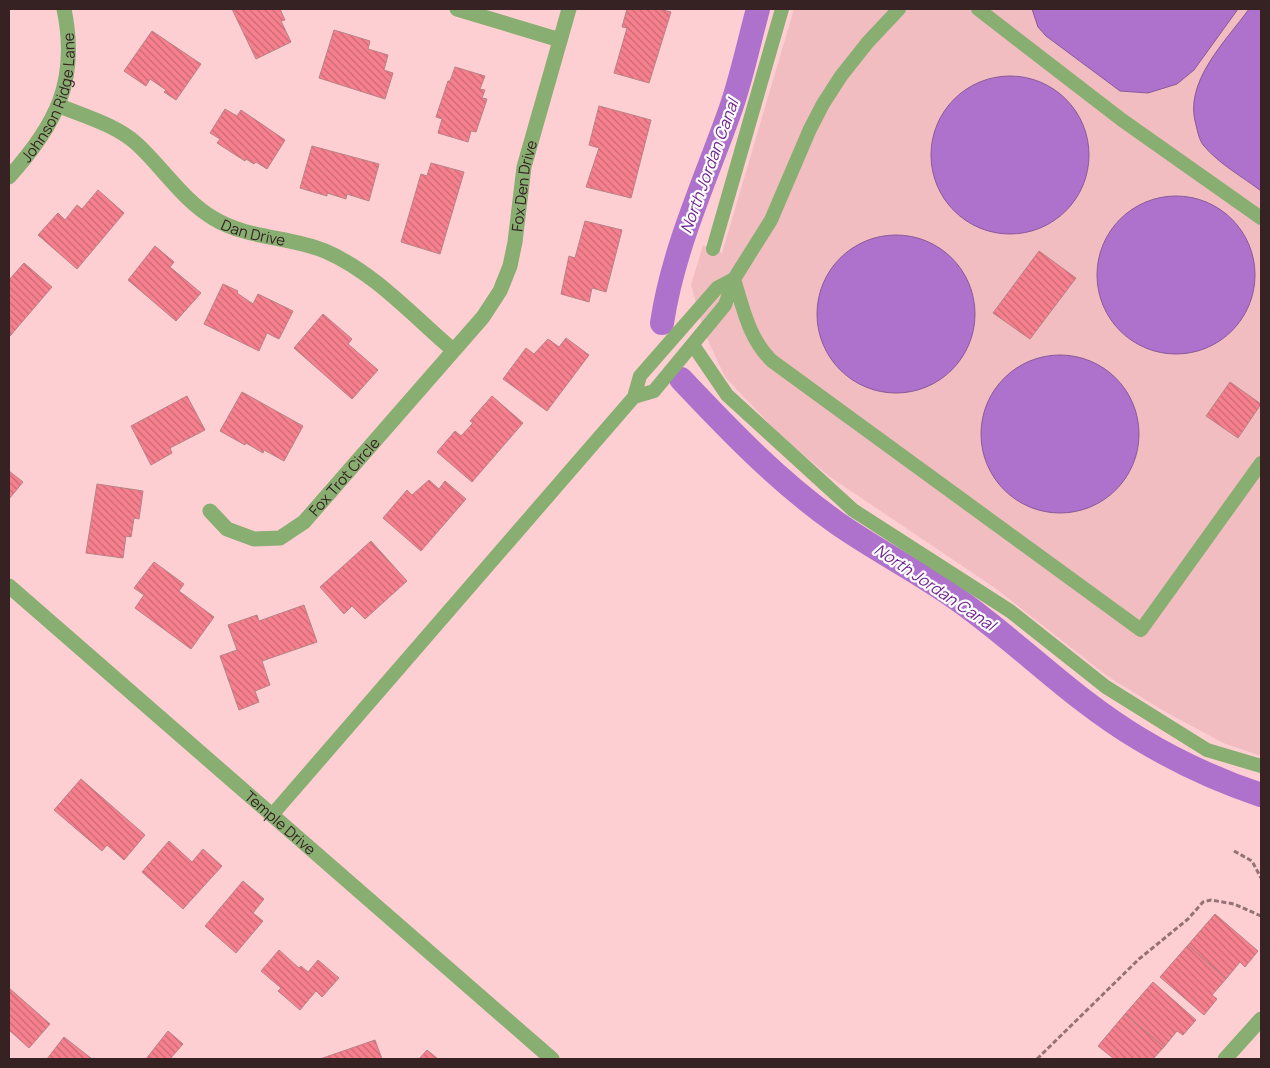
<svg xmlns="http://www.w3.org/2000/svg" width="1270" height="1068" font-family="Manrope,sans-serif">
<defs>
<pattern id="building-back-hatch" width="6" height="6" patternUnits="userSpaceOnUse" patternTransform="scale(1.25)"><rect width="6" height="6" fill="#f7808e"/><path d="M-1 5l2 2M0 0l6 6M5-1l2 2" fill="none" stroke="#c96874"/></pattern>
</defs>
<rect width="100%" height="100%" fill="#fecfd2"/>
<path fill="#f1bdc1" d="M794 9H1261V756L1223 743 1162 710 1107 676 995 588 830 477 781 436 725 377 704 332 691 285 703 245 722 253Z"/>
<path fill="#ae71cc" stroke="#8a5999" d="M1032 9H1238L1194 70 1177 84 1148 93 1120 91 1046 36 1038 27Z
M1249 9H1261V191C1243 177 1219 164 1204 146 1199 140 1198 133 1196 125 1183 82 1226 41 1249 9Z
M931 155a79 79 0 1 1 158 0a79 79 0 1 1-158 0Z
M1097 275a79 79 0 1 1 158 0a79 79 0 1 1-158 0Z
M817 314a79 79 0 1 1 158 0a79 79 0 1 1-158 0Z
M981 434a79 79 0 1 1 158 0a79 79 0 1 1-158 0Z"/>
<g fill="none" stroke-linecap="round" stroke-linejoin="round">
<path stroke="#ae71cc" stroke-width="24" d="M662 323C673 249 706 179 731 108 742 76 749 42 758 9
M681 379C730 431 779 482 837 523 877 551 921 573 961 602 1021 645 1074 700 1138 738 1176 761 1219 781 1261 795"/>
</g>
<path fill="url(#building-back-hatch)" stroke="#b78286" d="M232 9H280L285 20 281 21 291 42 256 59Z
M627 9H659L671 12 649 83 614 73 627 28 622 27Z
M334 30 370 41 368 49 388 55 384 70 393 73 385 99 319 78Z
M152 31 201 64 176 100 164 92 166 90 150 79 146 86 124 71Z
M455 67 485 76 480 89 485 90 482 98 487 99 476 132 471 131 468 142 438 133 442 119 436 117 448 81H450Z
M599 106 651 120 631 198 586 187 599 148 589 145Z
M225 109 237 116 241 110 285 140 267 169 256 162 254 164 246 159 245 161 217 143 220 139 210 133Z
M312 146 379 164 369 201 347 194 346 199 327 193V196L300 188Z
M431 163 464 172 440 254 401 242 421 174 427 176Z
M98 190 124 213 77 269 38 235 58 213 65 220 77 205 82 209Z
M585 221 622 230 606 292 592 288 589 302 561 294 569 256 575 258Z
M155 246 174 262 170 267 201 293 176 321 128 280Z
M1039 251 1076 278 1030 339 993 313Z
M24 263 52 287 10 336 9 280Z
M223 284 238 291 237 293 253 304 258 294 293 311 279 339 267 333 259 351 204 324Z
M323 314 352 339 348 344 378 370 352 399 294 348Z
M566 338 589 355 547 411 503 379 526 348 534 354 548 339 559 347Z
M1230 382 1261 404 1238 438 1206 416Z
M242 392 303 426 284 461 264 450 263 453 246 443 245 445 220 431Z
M187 396 205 430 170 448 172 453 151 465 131 426Z
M492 396 523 423 472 482 437 452 455 431 461 436 473 423 470 421Z
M9 471 23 482 9 499Z
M429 480 439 489 445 481 466 499 421 551 383 518 407 490 412 495Z
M97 484 143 491 139 519 134 518 131 537 126 536 123 558 86 553Z
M371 541 407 581 365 619 352 606 344 614 320 587Z
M154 562 184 584 179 591 214 617 191 649 135 608 144 595 134 588Z
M304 605 317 642 262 661 270 685 255 691 259 702 239 710 220 656 237 650 228 625 257 615 259 621Z
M81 779 145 835 124 860 107 845 102 851 54 810Z
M169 841 192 862 203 849 222 866 183 909 142 872Z
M243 881 264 899 253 913 263 921 236 953 205 926Z
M1215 914 1258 951 1245 967 1240 962 1226 979 1188 945Z
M1188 945 1226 979 1212 995 1217 999 1204 1015 1160 977Z
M279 950 299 968 301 966 308 972 318 960 339 978 322 997 316 991 300 1010 278 991 281 988 261 971Z
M1153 982 1196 1020 1183 1035 1177 1031 1164 1047 1125 1014Z
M9 988 50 1024 29 1048 9 1030Z
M1125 1014 1164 1047 1153 1059H1114L1098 1046Z
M168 1031 183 1044 170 1059H146Z
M64 1037 92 1059H47Z
M375 1040 382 1059H320Z
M427 1050 438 1059H419Z"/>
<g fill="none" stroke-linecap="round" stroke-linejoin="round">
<path stroke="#947275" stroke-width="3" stroke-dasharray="5 2.5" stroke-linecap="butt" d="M1234 851 1252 861 1261 878
M1037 1059 1139 959 1188 919 1203 902 1211 900 1234 904 1261 916"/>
<path stroke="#89ae72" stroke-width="14" d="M978 9 1122 120 1261 218
M713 249 782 9
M734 279C743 308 749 339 772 361L1141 630 1261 463
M693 345 727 395 853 510 1010 611 1106 687 1207 750 1261 766
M634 397 654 391 725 305 734 279 771 220 810 129 823 104 841 76 868 42 899 9
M272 815 634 397 640 376 717 288 734 279"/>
<g stroke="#89ae72" stroke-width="15">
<path d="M457 9 560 40"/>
<path id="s1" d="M60 106C86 117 116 125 137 144 163 168 182 199 213 218 247 239 289 236 325 251 374 272 413 316 453 350"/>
<path id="s2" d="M9 177C56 125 79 81 64 9"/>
<path id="s3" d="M210 511 227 529 254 539 280 538 304 522 483 317 500 291 510 266 515 242 524 167 569 9"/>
<path d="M1225 1059 1261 1019"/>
</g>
<path stroke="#89ae72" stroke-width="15" id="s4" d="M9 586 552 1059"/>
</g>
<g text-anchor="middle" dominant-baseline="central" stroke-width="4.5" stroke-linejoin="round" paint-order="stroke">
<g font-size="15" fill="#362123" stroke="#fefefe">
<text stroke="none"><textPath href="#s2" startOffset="92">Johnson Ridge Lane</textPath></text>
<text stroke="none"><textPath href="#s3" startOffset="520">Fox Den Drive</textPath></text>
<text stroke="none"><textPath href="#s1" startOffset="236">Dan Drive</textPath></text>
<text stroke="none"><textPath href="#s3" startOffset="169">Fox Trot Circle</textPath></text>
<text stroke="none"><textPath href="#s4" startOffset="360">Temple Drive</textPath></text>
</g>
<g font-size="16" font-style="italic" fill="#712390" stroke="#fefefe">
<text transform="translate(709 166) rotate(-70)">North Jordan Canal</text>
<text transform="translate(935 587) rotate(34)">North Jordan Canal</text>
</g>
</g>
<rect width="1270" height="1068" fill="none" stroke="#362123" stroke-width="20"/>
</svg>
